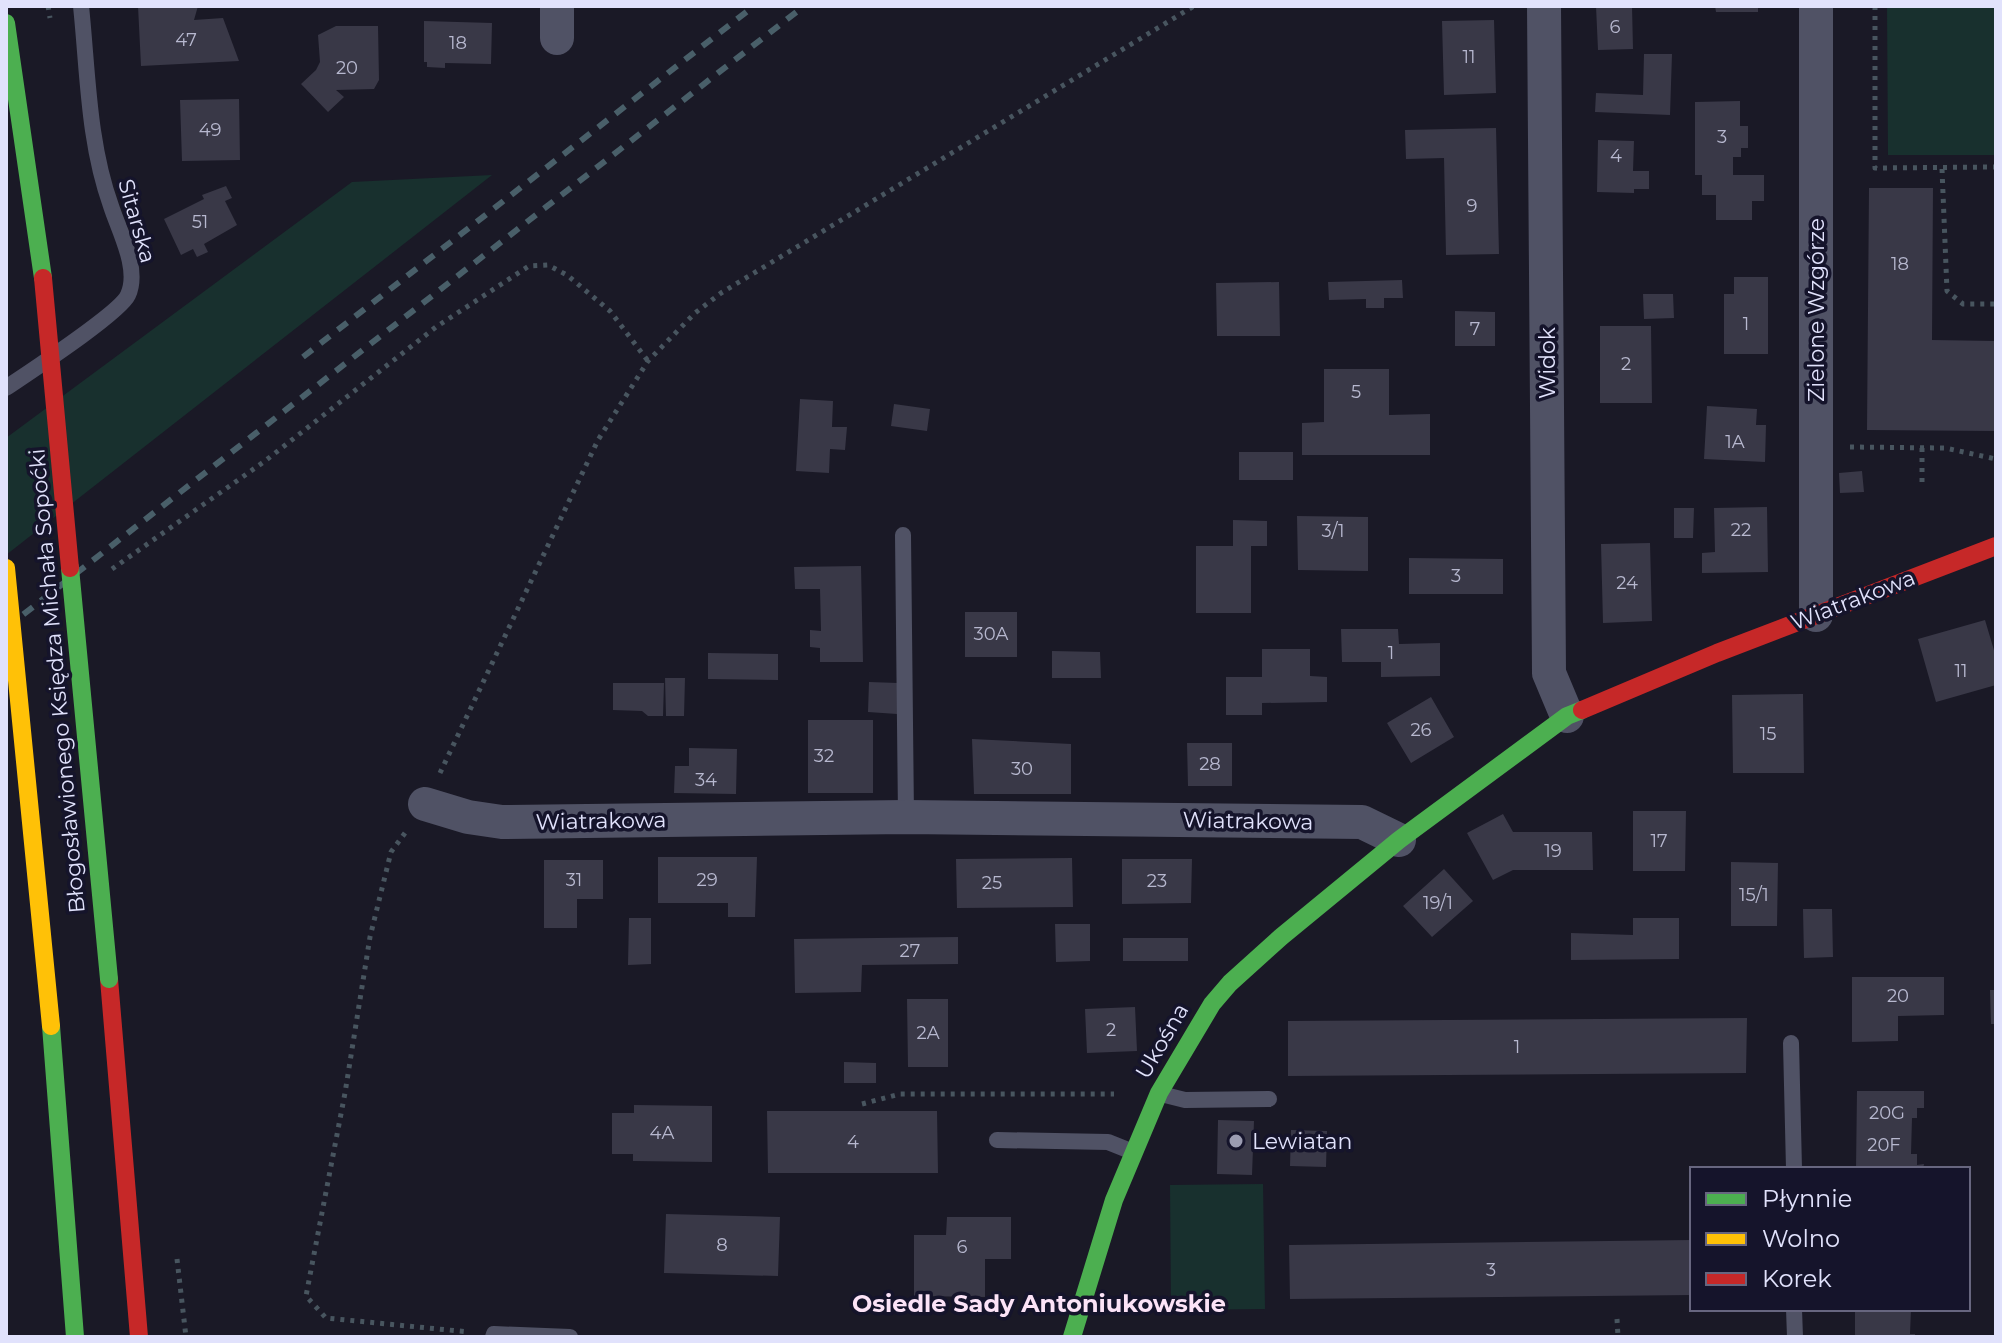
<svg xmlns="http://www.w3.org/2000/svg" width="2002" height="1343" font-family="Montserrat,sans-serif">
<rect width="100%" height="100%" fill="#1a1926"/>
<path fill="#18302e" d="M1887 6H1996V155H1888Z
M492 175 6 555V438L352 182Z
M1263 1184 1265 1309 1171 1310 1170 1185Z"/>
<path fill="#393847" d="M138 6H198L194 20 223 18 239 61 141 66Z
M1596 6H1632L1633 49 1598 50Z
M1715 6H1758V12H1716Z
M1494 20 1496 93 1444 95 1442 21Z
M424 21 492 23 491 64 445 63V68L427 67V62H424Z
M336 26H378L379 80 374 89 336 90 344 97 328 112 301 84 316 70 320 62 318 35Z
M1644 54H1672L1670 115 1595 112 1596 93 1643 95Z
M239 99 240 160 182 161 180 100Z
M1740 101V126H1748V148H1741V157H1733V175H1764V201H1752V220H1716V195H1702V175H1695V102Z
M1496 128 1499 254 1446 255 1444 158 1406 159 1405 130Z
M1598 140 1634 141 1633 171H1649V189H1634V193L1597 192Z
M226 186 232 198 225 201 237 225 204 244 208 252 197 257 193 249 181 255 164 219 204 199 202 195Z
M1869 188H1933L1932 340 1996 341V431L1867 430Z
M1734 277H1768V354H1724V294H1734Z
M1402 280 1403 298H1384V308H1366V299L1329 300 1328 282Z
M1279 282 1280 336H1217L1216 283Z
M1643 294H1673L1674 318 1644 319Z
M1455 311 1495 312V346H1455Z
M1600 326H1651L1652 403H1600Z
M1324 369H1389V415L1430 414V455H1302V423L1324 422Z
M800 399 833 401 832 427H847L845 450 830 449 829 473 796 471Z
M894 404 930 409 927 431 891 426Z
M1707 406 1757 409 1756 425H1766L1765 462 1704 459Z
M1239 452H1293V480H1239Z
M1862 471 1864 492 1840 493 1839 473Z
M1767 507 1768 572 1702 573V553L1715 552 1714 508Z
M1674 508H1694L1693 538H1674Z
M1297 516 1368 517V571L1298 570Z
M1233 520 1267 521V546H1251V613H1196V546H1233Z
M1650 543 1652 621 1603 623 1601 544Z
M1409 558 1503 559V594H1409Z
M861 566 863 662H820V648L810 647V630L821 631 820 589H795L794 567Z
M965 612H1017V657H965Z
M1985 620 1996 657V685L1936 702 1918 639Z
M1341 629H1398L1399 644 1440 643V676L1381 677V662H1342Z
M1262 649H1310V676L1327 677V702L1262 703V715H1226V677H1262Z
M1052 651 1100 652 1101 678H1052Z
M708 653 778 654V680L708 679Z
M665 678H685L684 716H666Z
M869 682 898 683 897 714 868 712Z
M613 683H664L663 716H648L642 711 613 710Z
M1803 694 1804 773H1733L1732 695Z
M1431 697 1454 737 1411 763 1387 723Z
M808 720H873V793H808Z
M972 739 1071 744V794H974Z
M1187 743H1232V786H1188Z
M689 748 737 749 736 794 674 793 675 766H689Z
M1633 811H1686L1685 871H1633Z
M1503 814 1513 832H1592L1593 870H1513L1493 880 1467 833Z
M658 857H757L755 917H728V903H658Z
M1072 858 1073 907 957 908 956 859Z
M1122 859H1192L1191 903 1122 904Z
M544 860H603V899H577V928H544Z
M1731 862 1778 863 1777 926H1731Z
M1444 869 1473 901 1432 937 1403 906Z
M1803 909H1832L1833 957 1804 958Z
M629 918H651V964L628 965Z
M1633 918H1679V959L1571 960V933L1633 935Z
M1055 924H1090V961L1056 962Z
M958 937V964L862 965 861 992 795 993 794 939Z
M1123 938H1188V961H1123Z
M1852 977H1944V1015L1898 1016V1041L1852 1042Z
M1990 990H1996V1024H1991Z
M907 999H948V1067H908Z
M1135 1007 1137 1051 1087 1053 1085 1009Z
M1747 1018 1746 1073 1288 1076V1021Z
M844 1062 876 1063V1083H844Z
M1857 1091H1924V1108H1917V1118H1912L1911 1154H1917V1165L1924 1164 1923 1169H1856Z
M634 1105 712 1106V1162L633 1161V1154H612V1113H634Z
M767 1111H937L938 1173H768Z
M1218 1120 1254 1121 1252 1175 1217 1174Z
M1291 1130 1327 1131 1326 1167 1290 1166Z
M666 1214 780 1217 778 1276 664 1273Z
M947 1217H1011V1259H985V1297L914 1296V1235H946Z
M1692 1240V1295L1290 1299 1289 1245Z
M1855 1309H1911L1910 1334H1915V1337H1855Z"/>
<g fill="none" stroke-linecap="round" stroke-linejoin="round">
<path stroke="#48555f" stroke-width="5" stroke-dasharray="4 6" stroke-linecap="butt" d="M48 6 50 18
M1875 6V168L1996 167
M1942 169 1947 291 1963 304H1996
M1850 447 1945 448 1996 459
M1922 448V488
M112 569 265 461 436 327 529 266 548 265 567 275 610 311 648 361
M440 773 598 440 648 361 695 313 721 293 1194 6
M405 833 391 852 370 937 345 1093 306 1296 326 1318 469 1332
M862 1104 900 1094H1114
M177 1259 186 1337
M1617 1319 1618 1337"/>
<path stroke="#505265" stroke-width="16" d="M6 388C28 373 120 313 128 295 140 269 119 231 111 206 88 142 88 73 81 6
M903 535 906 817
M1791 1043 1794 1169
M1161 1094 1185 1100 1269 1099
M997 1140 1108 1142 1133 1152
M1794 1309 1795 1337
M493 1337 494 1334 570 1337"/>
<path stroke="#505265" stroke-width="34" d="M1544 6 1549 673 1567 716
M557 38V6
M1816 615V6
M425 804 468 817 502 822 906 817 1362 822 1399 840"/>
<path stroke="#4caf50" stroke-width="18" d="M6 23 43 278
M51 1026 75 1337
M1072 1337 1114 1200 1159 1093 1212 1004 1230 983 1281 937 1399 840 1567 716 1582 710"/>
<path stroke="#c62828" stroke-width="18" d="M1582 710 1717 653 1996 546
M109 979 139 1337"/>
<path stroke="#495f69" stroke-width="6" stroke-dasharray="12 10" stroke-linecap="butt" d="M303 357 754 6
M6 628 804 6"/>
<path stroke="#4caf50" stroke-width="18" d="M70 568 109 979"/>
<path stroke="#ffc107" stroke-width="18" d="M6 568 51 1026"/>
<path stroke="#c62828" stroke-width="18" d="M43 278 70 568"/>
</g>
<circle fill="#9b9cb1" stroke="#15142b" stroke-width="3" cx="1236" cy="1141" r="8"/>
<g text-anchor="middle" dominant-baseline="central" stroke-width="7" stroke-linejoin="round" paint-order="stroke">
<g font-size="18" fill="#b7b8cf">
<text x="1615" y="27">6</text>
<text x="186" y="40">47</text>
<text x="458" y="43">18</text>
<text x="1469" y="57">11</text>
<text x="347" y="68">20</text>
<text x="210" y="130">49</text>
<text x="1722" y="137">3</text>
<text x="1616" y="156">4</text>
<text x="1472" y="206">9</text>
<text x="200" y="222">51</text>
<text x="1900" y="264">18</text>
<text x="1746" y="324">1</text>
<text x="1475" y="329">7</text>
<text x="1626" y="364">2</text>
<text x="1356" y="392">5</text>
<text x="1735" y="442">1A</text>
<text x="1741" y="530">22</text>
<text x="1333" y="531">3/1</text>
<text x="1456" y="576">3</text>
<text x="1627" y="583">24</text>
<text x="991" y="634">30A</text>
<text x="1391" y="653">1</text>
<text x="1961" y="671">11</text>
<text x="1421" y="730">26</text>
<text x="1768" y="734">15</text>
<text x="824" y="756">32</text>
<text x="1210" y="764">28</text>
<text x="1022" y="769">30</text>
<text x="706" y="780">34</text>
<text x="1659" y="841">17</text>
<text x="1553" y="851">19</text>
<text x="574" y="880">31</text>
<text x="707" y="880">29</text>
<text x="1157" y="881">23</text>
<text x="992" y="883">25</text>
<text x="1754" y="895">15/1</text>
<text x="1438" y="903">19/1</text>
<text x="910" y="951">27</text>
<text x="1898" y="996">20</text>
<text x="1111" y="1030">2</text>
<text x="928" y="1033">2A</text>
<text x="1517" y="1047">1</text>
<text x="1887" y="1113">20G</text>
<text x="662" y="1133">4A</text>
<text x="853" y="1142">4</text>
<text x="1884" y="1145">20F</text>
<text x="722" y="1245">8</text>
<text x="962" y="1247">6</text>
<text x="1491" y="1270">3</text>
</g>
<g font-size="22" fill="#e1e2fc" stroke="#15142b">
<text transform="translate(137 221) rotate(74)">Sitarska</text>
<text transform="translate(1816 310) rotate(-90)">Zielone Wzgórze</text>
<text transform="translate(1547 363) rotate(-90)">Widok</text>
<text transform="translate(1853 600) rotate(-21)">Wiatrakowa</text>
<text transform="translate(57 681) rotate(-95)">Błogosławionego Księdza Michała Sopoćki</text>
<text transform="translate(601 821) rotate(-1)">Wiatrakowa</text>
<text transform="translate(1248 821) rotate(1)">Wiatrakowa</text>
<text transform="translate(1162 1041) rotate(-60)">Ukośna</text>
</g>
<g font-size="22" fill="#e1e2fc" stroke="#15142b" text-anchor="start">
<text x="1252" y="1141">Lewiatan</text>
</g>
<g font-size="24" font-weight="bold" fill="#fce3f7" stroke="#15142b">
<text x="1039" y="1303">Osiedle Sady Antoniukowskie</text>
</g>
</g>
<rect width="2002" height="1343" fill="none" stroke="#e1e2fc" stroke-width="16"/>
<rect x="1690" y="1167" width="280" height="144" fill="#15142b" stroke="#67667f" stroke-width="2"/>
<rect x="1706" y="1193" width="40" height="12" fill="#4caf50" stroke="#67667f" stroke-width="2"/>
<text x="1762" y="1207" font-size="24" fill="#e1e2fc">Płynnie</text>
<rect x="1706" y="1233" width="40" height="12" fill="#ffc107" stroke="#67667f" stroke-width="2"/>
<text x="1762" y="1247" font-size="24" fill="#e1e2fc">Wolno</text>
<rect x="1706" y="1273" width="40" height="12" fill="#c62828" stroke="#67667f" stroke-width="2"/>
<text x="1762" y="1287" font-size="24" fill="#e1e2fc">Korek</text>
</svg>
